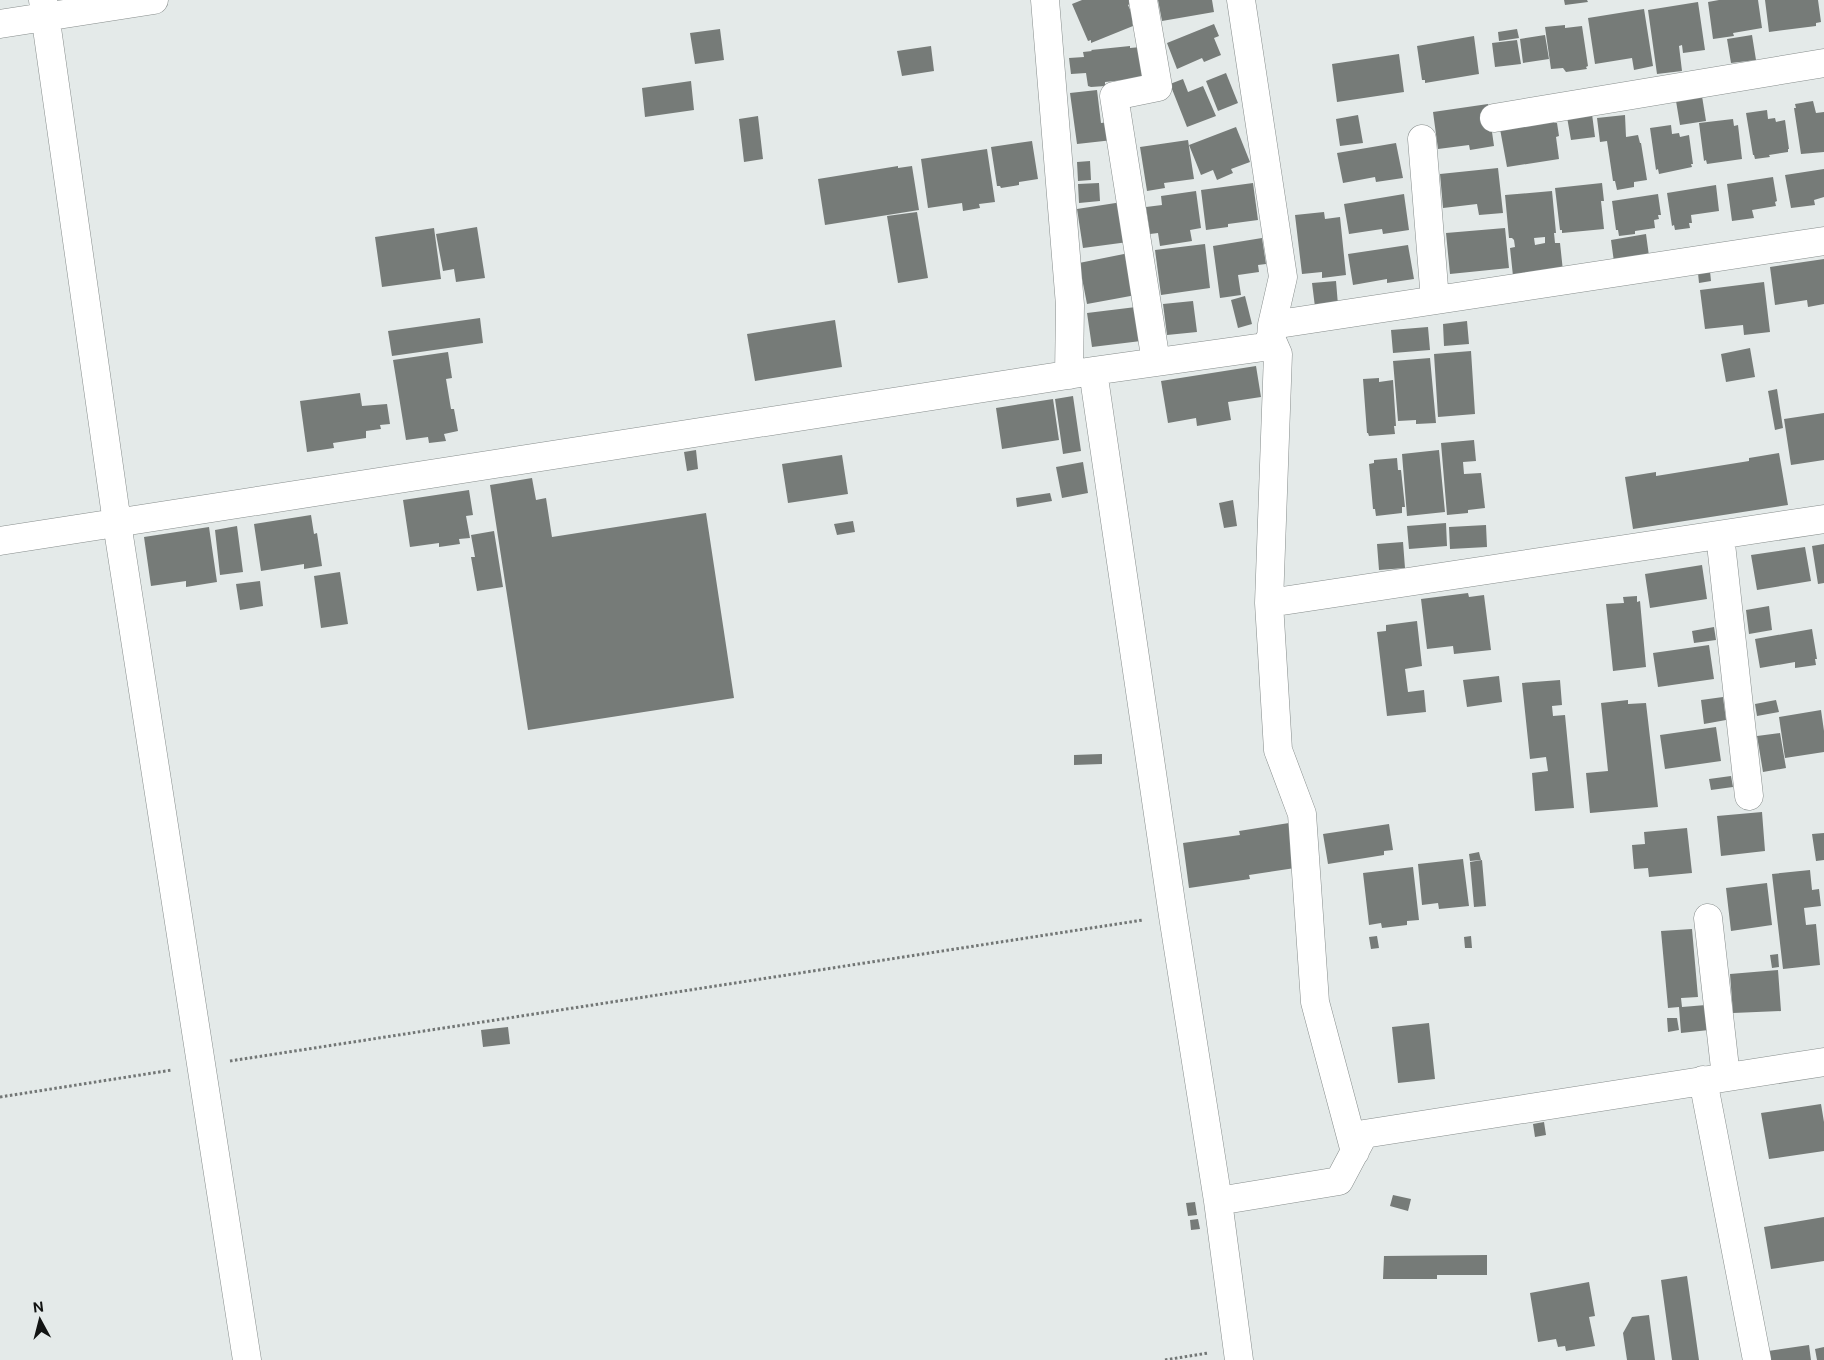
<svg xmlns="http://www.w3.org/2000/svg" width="1824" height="1360" font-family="'Public Sans',sans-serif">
<rect width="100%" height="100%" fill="#e4eae9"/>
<path fill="#767b78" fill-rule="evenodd" d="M1082 0H1130L1132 3 1128 5 1135 21 1132 22 1133 26 1091 43V40L1088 41 1072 4Z
M1158 0H1212L1214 12 1162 21Z
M1564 0H1587L1588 2 1565 5Z
M1719 0H1758L1762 28 1733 33 1734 36 1713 39 1708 2Z
M1765 0H1818L1821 22 1816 23V26L1769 32Z
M1698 2 1705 50 1683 53 1682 45 1679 46 1682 71 1657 74 1648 10Z
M1644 9 1653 66 1634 70 1632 58 1595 64 1588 18Z
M1214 24 1219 36 1214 38 1221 55 1204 62 1202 58 1177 69 1167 43Z
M1565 25V28L1582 26 1588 66 1586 67 1587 69 1566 72 1563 68 1551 69 1545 27Z
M720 29 724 60 695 64 690 33Z
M1517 29 1519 38 1499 41 1498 32Z
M1545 35 1549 59 1523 63 1520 39Z
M1752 35 1756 60 1731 63 1727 39Z
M1474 36 1479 74 1425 83V80H1422L1417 46Z
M1517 40 1521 64 1495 67 1492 43Z
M931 46 934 71 902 76 897 51Z
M1130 46V48L1141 47 1143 78 1105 82V86L1091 87 1088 86 1086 73 1071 74 1069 58 1084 57 1083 52 1092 51 1091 50Z
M1399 54 1404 92 1337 102 1332 64Z
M1226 73 1238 103 1218 111 1206 81Z
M1183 79 1188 92 1203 86 1216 116 1187 127 1170 84Z
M691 81 694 110 645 117 642 88Z
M1097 90 1101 123 1110 122 1113 140 1077 144 1070 93Z
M1702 96 1706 121 1680 125 1676 101Z
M1813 101 1816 113 1824 112V152L1801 154 1794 108H1796L1795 104Z
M1488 104 1494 146 1470 150 1469 145 1438 149 1433 112Z
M1767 110 1768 119 1775 118 1776 122 1785 120 1789 149H1788V152L1769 155 1770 157 1755 159 1754 155H1753L1746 113Z
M1592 114 1595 137 1571 140 1567 117Z
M1358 115 1363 143 1340 146 1336 119Z
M1625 115 1626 137 1638 135 1640 143H1641L1647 180 1634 182V187L1617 190 1615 181H1613L1607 141 1600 142 1597 118Z
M758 116 763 159 744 162 739 119Z
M1733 119 1734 126 1738 125 1742 159 1707 164 1706 160 1704 161 1699 123Z
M1554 120V123H1557L1559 136 1556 137 1559 159 1507 167 1500 129Z
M1671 125 1672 134 1679 133 1680 137 1689 135 1693 164H1691L1692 167 1659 174 1658 169 1656 170 1650 128Z
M1236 127 1250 162 1231 169 1233 173 1217 180 1213 170 1201 175 1189 145Z
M1188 140 1194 179 1164 183 1165 188 1147 191 1140 147Z
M1032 141 1038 179 1019 182V185L1001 188 1000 186H997L991 147Z
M1396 143 1403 178 1376 182 1375 177 1343 183 1337 153Z
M987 149 995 202 979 204 980 208 963 211 962 203 928 208 921 159Z
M1090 161 1091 180 1078 181 1077 162Z
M898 166V168L912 166 919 210 825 225 818 179Z
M1498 168 1503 213 1479 215 1477 204 1443 208 1440 174Z
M1824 169V197L1814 200 1815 205 1791 208 1785 175Z
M1773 177 1777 201 1775 202 1776 206 1752 210 1754 218 1732 221 1727 184Z
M1099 183 1100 201 1079 203 1078 184Z
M1253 183 1258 220 1228 224V227L1206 230 1201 190Z
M1602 183 1604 201H1601L1604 229 1562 233V230H1560L1555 188Z
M1716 185 1719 211 1691 215 1692 223H1689L1690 228 1675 230 1674 225 1672 226 1667 193Z
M1196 191 1201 228 1190 230 1192 241 1160 246 1158 233 1150 234 1146 207 1162 205 1161 196Z
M1552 191 1556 233H1554L1555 243H1560L1563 271 1513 276 1510 248 1515 247 1514 240 1512 238H1509L1505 195ZM1545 237V243L1535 245 1534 238Z
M1404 194 1409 230 1383 234 1382 229 1349 234 1344 204Z
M1658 194 1661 215H1658L1659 219 1654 220 1655 228 1635 231V234L1619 236 1618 230H1616L1612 201Z
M1122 202 1128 242 1083 248 1077 209Z
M917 212 928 278 898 283 887 216Z
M1324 212 1325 219 1340 217 1346 275 1322 278V272L1302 274 1295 215Z
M477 227 485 278 456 282 454 269 443 271 436 234Z
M434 228 441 279 382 287 375 237Z
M1505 228 1509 268 1450 274 1446 233Z
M1646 234 1649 256 1614 262 1611 240Z
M1262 238 1266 264 1258 265 1259 272 1238 275 1241 295 1220 298 1213 246Z
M1205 244 1210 288 1161 295 1155 250Z
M1408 245 1414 279 1387 283V279L1353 285 1348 254Z
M1129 253 1136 295 1087 304 1079 263Z
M1824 259V304L1808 307 1807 300 1775 305 1770 267Z
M1710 271 1711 281 1699 283 1698 273Z
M1336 281 1338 305 1315 307 1312 283Z
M1764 282 1770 332 1744 335 1743 325 1705 329 1700 290Z
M1245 296 1252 324 1238 328 1231 300Z
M1193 301 1197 332 1167 335 1163 304Z
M1136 307 1141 341 1092 347 1087 313Z
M480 318 483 343 392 356 388 331Z
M835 320 842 367 755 381 747 334Z
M1467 321 1469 344 1444 346 1443 324Z
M1428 327 1430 350 1393 353 1391 330Z
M1750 348 1755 377 1726 382 1721 354Z
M1471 351 1475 414 1438 417 1434 354Z
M448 352 452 378 446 379 451 409H454L458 431 444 434 446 441 429 443 428 437 406 440 393 360Z
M1430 358 1436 423 1416 424V420L1398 421 1393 361Z
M1256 366 1261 397 1228 402 1231 420 1197 426 1196 418 1168 423 1161 381Z
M1379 378V382L1393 380 1396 426H1394L1395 434 1369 436 1368 433H1367L1363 379Z
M1777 389 1783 428 1775 430 1768 391Z
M360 393 362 406 387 404 390 424 380 425 381 429 366 431V438L333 443 334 448 307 452 300 401Z
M1073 396 1081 451 1063 454 1055 399Z
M1053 399 1059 440 1002 449 996 408Z
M1824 413V460L1791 465 1784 419Z
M1474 440 1476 461 1463 462 1464 474 1481 473 1485 508 1468 510V513L1447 515 1441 443Z
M696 450 698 469 687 471 684 452Z
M1439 450 1445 512 1407 516 1402 454Z
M1779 453 1788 505 1633 529 1625 477 1656 472V476L1749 461V458Z
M842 455 848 494 788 503 782 464Z
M1397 458 1398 470H1401L1405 507H1402V513L1376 516 1375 509H1373L1369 464 1374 463V460Z
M1083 462 1088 493 1062 498 1056 467Z
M532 478 536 500 546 498 552 537 706 513 734 698 528 730 490 485Z
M469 490 473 515 466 516 470 538 459 539 460 544 439 547V543L410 547 403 500Z
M1050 493 1052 501 1017 507 1016 498Z
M1233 500 1237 526 1224 528 1219 503Z
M311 515 314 534 317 533 322 566 304 569V564L261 571 254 524Z
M853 521 855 532 837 535 834 524Z
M1446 523 1447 546 1409 549 1407 526Z
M1486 525 1487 547 1450 549 1449 527Z
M237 526 243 572 220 575 215 530Z
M209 527 217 582 186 587V581L151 586 144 537Z
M494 531 503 587 477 591 471 557H475L471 535Z
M1403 542 1405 568 1379 570 1377 544Z
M1824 544V583L1818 584 1812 546Z
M1805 547 1811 581 1757 590 1751 555Z
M1702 565 1707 599 1650 608 1645 574Z
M340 572 348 624 321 628 314 576Z
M260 581 263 606 240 610 236 584Z
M1468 593 1469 597 1484 595 1491 650 1454 654 1453 646 1427 649 1421 599Z
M1637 596V602L1640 601 1646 667 1613 671 1606 604 1624 603 1623 597Z
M1769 606 1772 630 1749 634 1746 610Z
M1417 621 1422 666 1405 669 1408 692 1424 690 1426 712 1387 716 1377 632 1386 631V625Z
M1714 627 1716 640 1694 643 1692 631Z
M1812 629 1817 659H1815L1816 665 1795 668V662L1760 668 1755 639Z
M1709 645 1714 679 1658 687 1653 653Z
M1499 676 1502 702 1467 707 1463 680Z
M1560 680 1562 705 1552 706 1553 716 1565 715 1574 808 1535 811 1532 773 1548 771 1546 757 1530 759 1522 683Z
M1723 697 1726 720 1704 724 1701 700Z
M1628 700V704L1646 703 1658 807 1590 813 1586 773 1608 771 1601 703Z
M1776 700 1779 712 1757 716 1755 704Z
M1821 710 1824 731V752L1785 758 1779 717Z
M1716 727 1721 761 1665 769 1660 735Z
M1780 733 1786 768 1763 772 1757 736Z
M1102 754V764L1074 765V755Z
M1731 776 1733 787 1711 790 1709 779Z
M1762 812 1765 851 1721 856 1717 816Z
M1289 823 1295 868 1249 875 1250 879 1189 888 1183 843 1240 835 1239 831Z
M1389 824 1393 850 1384 851V855L1328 864 1323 834Z
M1687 828 1692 873 1649 877 1648 868 1634 869 1632 845 1645 844 1644 832Z
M1824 833V860L1816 861 1812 834Z
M1479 852 1481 860 1470 861 1469 854Z
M1463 859 1469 906 1439 909 1438 903 1422 905 1418 864Z
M1482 860 1486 906 1474 907 1470 862Z
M1413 867 1419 920 1407 921V925L1382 928 1381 923 1369 925 1363 873Z
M1810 870 1812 890 1819 889 1821 906 1804 908 1806 925 1816 924 1820 965 1783 969 1772 874Z
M1767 883 1772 925 1731 931 1726 888Z
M1692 929 1698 997 1681 998 1682 1007 1706 1005 1709 1030 1681 1033 1679 1007 1668 1008 1661 931Z
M1377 936 1379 948 1371 949 1369 937Z
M1471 936 1472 948H1465L1464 937Z
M1778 954 1779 967 1772 968 1770 955Z
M1778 970 1781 1011 1733 1013 1730 974Z
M1667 1018H1677L1679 1030 1668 1032Z
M1429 1023 1435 1079 1398 1083 1392 1027Z
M508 1027 510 1044 483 1047 481 1030Z
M1821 1104 1824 1122V1151L1769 1159 1761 1113Z
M1544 1122 1546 1135 1535 1137 1533 1124Z
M1393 1195 1411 1199 1408 1211 1390 1206Z
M1195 1202 1197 1215 1188 1216 1186 1203Z
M1824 1217V1261L1771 1269 1764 1227Z
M1198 1219 1200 1229 1191 1230 1190 1220Z
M1487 1255V1275H1437V1279H1383L1384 1256Z
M1687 1276 1699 1360H1672L1661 1280Z
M1589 1282 1595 1316 1589 1317 1595 1346 1566 1351 1565 1346 1558 1347 1556 1339 1538 1342 1530 1293Z
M1649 1315 1655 1360H1627L1623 1333 1632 1317Z
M1809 1345 1811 1360H1769L1768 1351Z
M1824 1347V1360H1817L1815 1349Z"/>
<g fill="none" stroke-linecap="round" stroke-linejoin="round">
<g stroke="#878d8c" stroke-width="29">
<path id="minor" d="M43 0 117 523 247 1360
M1045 0 1070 305 1069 375
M1143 0 1158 87 1114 96 1156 362
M0 24 154 0
M1494 118 1824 63
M1422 139 1435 300
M1272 325 1824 241
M1271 338 1278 354 1269 603 1278 750 1302 814 1315 1002 1355 1152
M1093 371 1173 916 1218 1201 1239 1360
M1720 535 1749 796
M0 541 1093 371 1264 347 1271 338 1272 325 1283 277 1241 0
M1269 603 1824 519
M1708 918 1726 1077
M1703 1080 1757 1360
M1218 1201 1339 1181 1364 1134 1824 1062"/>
</g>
<path stroke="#727675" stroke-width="3" stroke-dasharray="2.5 2.5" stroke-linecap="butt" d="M230 1061 1143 920
M0 1097 172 1070
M1165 1360 1208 1353"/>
<use href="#minor" stroke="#fff" stroke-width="28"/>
</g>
<g transform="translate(40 1320) rotate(353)" stroke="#e4eae9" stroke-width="4" paint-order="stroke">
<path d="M0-4L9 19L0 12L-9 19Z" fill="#121413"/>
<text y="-8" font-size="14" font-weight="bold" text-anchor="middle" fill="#121413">N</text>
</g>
</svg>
